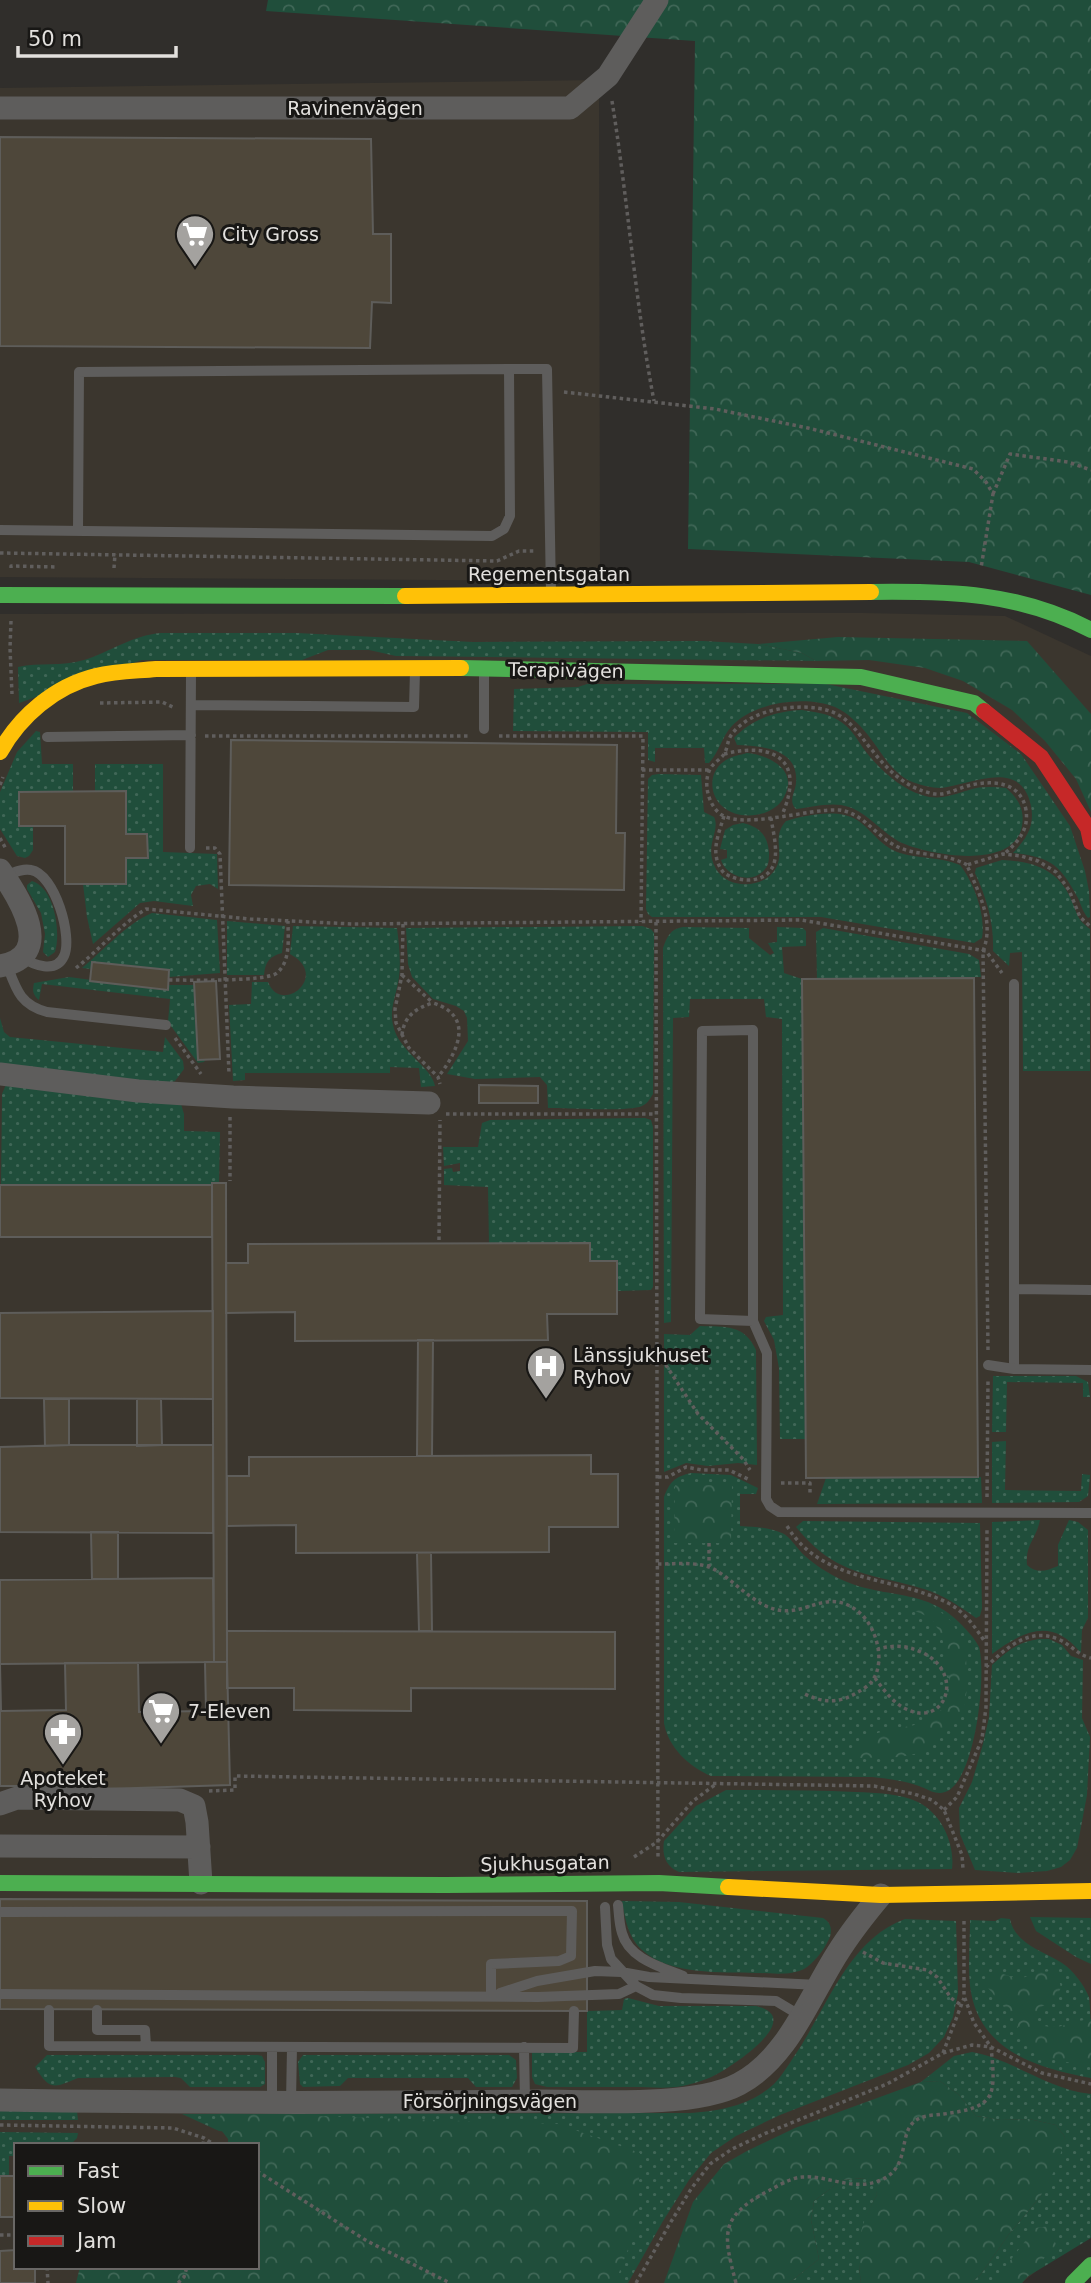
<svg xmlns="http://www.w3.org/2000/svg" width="1091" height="2283" font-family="'DejaVu Sans',sans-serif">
<defs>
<pattern id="grass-dots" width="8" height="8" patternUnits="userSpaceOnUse" patternTransform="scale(1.75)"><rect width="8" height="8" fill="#204e3b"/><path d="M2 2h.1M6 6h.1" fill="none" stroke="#406757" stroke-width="1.8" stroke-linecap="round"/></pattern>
<pattern id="forest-crowns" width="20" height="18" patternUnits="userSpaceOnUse" patternTransform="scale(1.75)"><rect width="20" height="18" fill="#204e3b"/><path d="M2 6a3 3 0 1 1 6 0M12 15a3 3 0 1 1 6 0" fill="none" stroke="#406757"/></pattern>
</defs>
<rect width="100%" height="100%" fill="#302e2b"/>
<path fill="#3b362e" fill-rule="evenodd" d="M599 80 600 581 0 577V88Z
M863 613 1005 616 1091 656V2225L1022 2283H0V614ZM16 2145H257V2267H16Z"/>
<path fill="url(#grass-dots)" d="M161 633H297L473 642 703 641 758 644 802 653 816 661 396 656 369 650H328L302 660H142L19 703 18 667C39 662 62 667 84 660 110 652 133 635 161 633Z
M587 684H826L967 713 1021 754 1070 826 1085 871 1089 891 1090 917 1088 918C1083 912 1081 905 1078 898 1060 865 1051 857 1013 853 1026 839 1035 827 1031 806 1021 757 971 785 941 788 931 788 920 785 910 781 890 771 881 751 868 735 859 724 848 713 835 707 805 695 753 702 731 727 722 737 719 752 709 763H705L704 748H655V762L648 760V732L513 731 514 689 578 687Z
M802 710C814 712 827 713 838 720 850 727 856 737 863 748 877 767 899 788 922 795 940 801 951 795 969 790 981 786 994 787 1006 788 1018 798 1025 810 1022 826 1014 871 930 855 902 843 883 834 868 813 849 807 833 801 813 807 796 809 788 801 795 793 796 783 799 748 762 746 737 745L734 738C751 719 777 711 802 710Z
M36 731 40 732 42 764H73V792L19 793V826H33V850L29 856 25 858 17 856 0 829V792L17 752Z
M747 753C769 755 799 770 784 797 774 817 739 822 722 806 708 793 709 770 726 760 732 756 740 755 747 753Z
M95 764H163V852L217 854 218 889 210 884 196 886 191 895 193 906 154 901 140 903 93 944 87 917 83 884 126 858H148L147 834H126V792H95Z
M659 774 701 775 704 812 714 817C721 831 703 846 716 869 728 890 765 889 776 868 785 851 771 838 786 821 805 815 839 808 857 820 873 831 881 847 900 853 920 859 941 857 960 865 974 883 986 915 982 938L974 943 821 917H652L648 914 646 909 648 779 652 775Z
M743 823C760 827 768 836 769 853 769 859 769 865 765 869 753 885 726 877 721 860L727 858V850L720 849 725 830 733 825Z
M1002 860C1031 861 1057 869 1070 897 1077 912 1076 919 1090 929V1071H1023L1022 952 1010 953 1009 966 993 951C994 923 987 899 975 873L976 868Z
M32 881C55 888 61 933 55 952L48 957 43 952 45 934 41 913 27 889V885Z
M152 913 217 920 220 973 169 977V970L92 962 91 969 82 968C104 950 126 924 152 913Z
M227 921 285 926 282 953C270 956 265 962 264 975H227Z
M293 926 397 928C399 944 401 961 399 977 397 993 389 1009 393 1025 398 1051 432 1067 435 1086L421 1087 419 1068 390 1067V1073H245V1080L233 1081 229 1005 251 1004 252 982H268C281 1016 331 976 290 954Z
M642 926 651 929 654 933 653 1094C650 1099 647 1104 642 1106 629 1112 567 1108 548 1108L547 1085 540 1077 475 1079 447 1074 468 1041 467 1018 464 1011 456 1006 433 999 412 977 408 964 406 928Z
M683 927 749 928V938L770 955 774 953 768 943 777 942V927L803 928 806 931V946L782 947 784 973 802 979 805 1439H780L779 1368 774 1340 764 1321 766 1317 783 1315 782 1019 766 1017 764 999H690L689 1017 673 1018 671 1322 664 1323 663 948C667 937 670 929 683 927Z
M823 928 969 954 979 960 981 977 817 979 816 932Z
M69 977 167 990 168 985H194L206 1059 204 1062 198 1063 168 1022 170 999 42 984 39 1000C33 995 32 991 34 983Z
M0 1018 4 1032 10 1037 163 1052 165 1037 183 1061 184 1069 175 1081 168 1083 0 1067Z
M7 1082 181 1104 184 1114V1131L220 1132 219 1183 212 1185H1L2 1094Z
M645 1118 651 1120 653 1127V1287L651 1290 617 1291 590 1261 589 1243H489L488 1187 444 1185V1169L452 1168 453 1172 460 1171V1163L444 1166 443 1147H478L482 1123 490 1120Z
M700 1326C726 1327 744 1324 756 1350L757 1465 738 1463 708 1466 686 1463 664 1472V1334L690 1335Z
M993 1376H1076L1088 1382 1090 1397H1083V1383L1007 1382 1006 1432H992Z
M1006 1441 1005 1490 1081 1491 1082 1474 1090 1475 1088 1496 1079 1502 992 1503V1442Z
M691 1473 731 1475 758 1488 756 1494H740V1526C755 1527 769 1527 782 1533 791 1537 797 1549 805 1556 815 1565 828 1573 840 1579 889 1602 930 1584 970 1634 973 1637 977 1643 979 1647 987 1674 975 1783 945 1792 937 1795 931 1791 924 1788 908 1781 890 1779 872 1777L711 1776C689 1767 668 1747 664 1723V1497C670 1482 674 1477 691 1473Z
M981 1477 982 1503 817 1504 826 1478Z
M1040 1520C1036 1540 1025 1544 1027 1565 1037 1574 1046 1571 1058 1566V1545L1069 1520 1078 1522 1088 1530V1618L1082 1630 1081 1653C1052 1617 1025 1630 992 1654V1522Z
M803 1521 980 1523 982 1608 980 1616 976 1618C959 1606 944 1595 924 1589 868 1572 837 1577 796 1527Z
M1039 1639H1049L1062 1645 1071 1656 1083 1660 1082 1718 1090 1737 1087 1795 1077 1848 1070 1860 1061 1867 1047 1871 1018 1873 975 1870 960 1834 959 1808 972 1782 983 1744 989 1717 992 1665C1007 1651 1018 1642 1039 1639Z
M726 1790C769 1790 812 1790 855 1792 877 1793 898 1793 918 1802 942 1814 955 1844 952 1869L679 1872C665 1866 662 1855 664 1841L696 1806Z
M622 1901 679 1902 823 1918C832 1923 833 1932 828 1941 824 1950 813 1964 804 1969 790 1976 771 1973 756 1973 721 1972 669 1975 642 1950 628 1937 625 1919 622 1901Z
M1030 1917 1091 1918V1964L1076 1957 1036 1931Z
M1001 1918 1010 1919C1015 1944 1043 1951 1062 1963 1073 1970 1084 1985 1089 1997 1091 2008 1091 2063 1091 2078 1037 2068 978 2051 970 1986 968 1965 970 1942 970 1920L995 1921Z
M905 1919 956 1921 958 1993 953 2017 944 2037 929 2053 908 2065 780 2115 736 2136 711 2153 689 2180 663 2221 628 2283H609L232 2132 219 2131 182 2114 689 2113C719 2111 750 2106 774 2084 781 2077 787 2067 793 2058 826 2011 847 1940 905 1919Z
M628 1998 659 2006H756C809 2018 726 2071 709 2078 701 2081 692 2084 683 2086 667 2089 650 2087 634 2087 605 2087 576 2087 547 2087L535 2084 532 2077V2052H587V2011L622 2010 624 1999Z
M972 2052C1013 2059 1046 2089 1091 2094V2238L1017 2283H971L981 2274 1009 2234 1040 2197 1065 2137 1056 2125 1029 2119 1001 2120 976 2116 959 2095 940 2081 921 2082 954 2056Z
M47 2055H258L262 2056 265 2062V2084L260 2087H190L181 2078 175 2077 78 2078C54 2088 50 2091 35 2067Z
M303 2055H509L516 2060 517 2078 512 2087H476L468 2078H348L340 2086 303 2087 300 2084 298 2062Z
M0 2111H77L78 2120H0Z
M0 2132 78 2133 77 2138 70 2145H16V2156H9V2176H0Z
M866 2178 876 2187 877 2195C860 2223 856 2251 861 2283H789L819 2259 811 2220 814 2201 842 2180Z"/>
<path fill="url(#forest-crowns)" d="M268 0H1091V595L969 562 688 549 695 41 266 11Z
M838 637 1027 641 1091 714V812L1076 779 1045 741 1012 710 963 681 925 668 869 660 816 661 802 653 758 644Z
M675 1485H732L731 1543H674Z
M914 1601 934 1606 952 1622 965 1648 968 1682 963 1715 940 1738 919 1753 900 1757 856 1758 851 1754C862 1728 899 1731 921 1723 929 1720 937 1712 945 1708L950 1685 942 1636 931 1618 915 1611 911 1606Z
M1057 1971 1061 1988 1054 2000 1041 2007 1036 2023C1057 2033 1070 2021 1091 2019V2065L1087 2067 1038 2055 1019 2030 1014 2019 988 1988 990 1974H1003L1019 1979 1040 1972Z
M940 2081 959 2095 976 2116 1001 2120 1029 2119 1056 2125 1065 2137 1058 2164 1040 2197 1009 2234 981 2274 971 2283H861C856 2247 858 2226 877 2195L875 2187 865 2178 842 2180 814 2201 811 2220 819 2259 789 2283H664L693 2202 724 2164 747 2151 795 2128 921 2082Z
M221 2113 558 2124 640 2153 637 2226 615 2283H76L80 2267H257V2145H228V2139L218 2126Z
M1050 2226 1056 2245 1022 2283H993L1035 2228Z"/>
<path fill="#4e473a" stroke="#5e5d5a" stroke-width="2" d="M0 137 371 139 373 234H391V303L372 302 370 348 0 346Z
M231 740 617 745 616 833H625L624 890 229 885Z
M126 791V834H147L148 858H126V884H65V826H19V792Z
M92 962 169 970 168 990 90 981Z
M974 978 978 1477 806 1478 802 979Z
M216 981 220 1059 198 1060 194 982Z
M479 1085 538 1086V1103H479Z
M212 1183H226L227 1662H214Z
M0 1185H212V1237H0Z
M590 1243V1261H617V1314H547L548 1340 295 1341V1312L226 1313V1263H248V1244Z
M213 1311V1399L0 1398V1313Z
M418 1340H433L432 1456H417Z
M44 1399H69V1445L45 1446Z
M137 1399H161L162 1445 137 1446Z
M69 1445H213V1533L0 1532V1447Z
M591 1455V1474H618V1527H549V1552L296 1553V1525L227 1526V1476H249V1457Z
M91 1532H118V1579H92Z
M417 1553H431L432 1631H419Z
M213 1578 214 1662 0 1664V1580Z
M227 1631 615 1632V1689L411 1688V1711L294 1710V1688H227Z
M205 1662H227L230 1785 73 1790V1786H0V1664L1 1711 66 1710 65 1663H138L139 1712 206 1711Z
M0 1899 587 1901V2011L0 2009Z
M0 2176H16V2217H0Z
M16 2250V2267H35V2283H0V2251Z"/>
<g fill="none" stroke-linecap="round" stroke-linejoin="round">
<path stroke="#605e5d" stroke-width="3.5" stroke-dasharray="3.5 3.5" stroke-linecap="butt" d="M612 101C628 201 635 301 654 401
M564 392 715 409 808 428 973 469 986 482 993 494 981 568
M993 494 1010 454 1068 462 1091 470
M0 553 497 561 519 551H535
M11 568V566L57 567
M114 568 115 554
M11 621 10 648 12 694
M100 703 162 702 175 708
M205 736H470
M499 736H643L641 922
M724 754C777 741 805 762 782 815
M642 770H709
M0 785 3 777
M724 816C718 836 709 855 724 873 741 884 771 884 775 859 777 846 773 831 771 818
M0 838 6 849
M206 848H215L220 854 229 1074
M967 865C945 852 917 857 896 846 876 836 862 812 839 810 810 808 740 831 719 813 708 803 703 783 710 769 713 763 721 759 724 754 728 748 727 740 732 734 751 708 801 702 830 711 850 718 859 735 872 750 885 767 900 782 920 790 926 792 935 795 941 794 951 793 961 787 971 785 994 780 1021 782 1026 810 1029 830 1018 842 1004 854
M656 922 658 1858
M403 924 402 975 395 1009 396 1023 409 1048 438 1077 440 1084
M76 968C100 949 120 925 146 909L250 919 353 924 801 920 986 951 1002 973
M402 975 433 1003
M169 980C187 980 266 982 277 973 291 961 288 938 288 921
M402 1035C404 1016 416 1008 433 1003 475 1016 458 1052 438 1077
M175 1038 201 1074
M446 1114H656
M230 1117V1181
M439 1240 440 1120
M988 1350 983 951C995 921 978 892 967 865L1003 854 1021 856 1038 861 1056 872 1069 890 1080 917 1091 927
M658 1353 698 1414 743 1459 750 1470
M658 1477H668L686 1467 702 1470H729L750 1480
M781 1483H810V1496
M987 1497 988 1378
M787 1526C822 1584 895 1576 948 1603 965 1612 975 1627 985 1642
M709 1543V1567
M658 1564C674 1564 691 1562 706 1566 727 1572 749 1602 774 1609 806 1619 828 1584 861 1614 876 1628 885 1659 874 1678 871 1684 864 1689 858 1692 839 1704 822 1703 803 1693
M986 1667C1006 1648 1029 1627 1058 1639 1072 1645 1077 1655 1091 1658
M875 1678C883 1689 893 1703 906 1709 946 1729 966 1672 921 1652 906 1645 893 1645 878 1649
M209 1791 235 1790V1776L874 1786 914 1794 932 1800 944 1810 962 1855 963 1869
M944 1810 957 1797 982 1739 986 1707 987 1529
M634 1857 657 1842 693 1801 716 1784
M964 1921V1996L974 2023 991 2047
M863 1952 883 1963 927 1970 937 1977 951 1998 961 2005
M943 2053 964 1998
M0 2125 173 2128 204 2138 215 2145
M203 2145 204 2138
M257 2171 367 2241 450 2283
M0 2235H16
M47 2267 48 2283
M178 2283 184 2277 187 2267
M636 2283 669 2225 691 2189 710 2164 732 2149 764 2134 887 2084 943 2053 972 2045 991 2047 1042 2073 1091 2084
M736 2283C723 2234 719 2217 768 2191 778 2186 790 2178 802 2177 828 2175 853 2192 881 2180 913 2166 896 2131 918 2119 925 2115 936 2115 944 2114 996 2107 996 2097 991 2047"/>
<path stroke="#5e5d5c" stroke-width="10" d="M0 530 492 536 504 529 510 516 509 369H547L551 592
M78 531 79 372 509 369
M484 671V729
M191 705 414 707 415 671
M47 737 191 735
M190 848 191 673
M4 876C13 873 22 868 31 870 55 874 73 937 64 956 56 974 33 965 22 957
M7 965C16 989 20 1005 47 1012L166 1025
M1014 1289V984
M753 1321 700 1319 702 1031 753 1030V1321L767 1353 766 1499 770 1506 779 1512 1091 1513
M988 1365 1014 1369 1091 1370
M1014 1369V1289L1091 1290
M618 1905C619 1914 619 1924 622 1933 629 1959 661 1967 683 1976
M605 1907 607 1945 611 1959 636 1986 653 1995 681 1998 776 2001 801 2016
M0 1912 572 1911 571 1956 559 1961 491 1964V1996
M500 1993 537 1981 595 1971 621 1972 649 1977 819 1985
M0 1994 538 1997 619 1994 636 1986
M49 2010V2046L573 2048 574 2011
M97 2010V2030H145L146 2046
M524 2047 525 2101
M272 2102V2047
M291 2102 292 2047"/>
<path stroke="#5e5d5c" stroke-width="23" d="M0 108H570L608 76 657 0
M0 870C19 897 57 956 0 966
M0 1074 138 1091 233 1097 429 1103
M0 1804 17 1798 180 1800 194 1806 197 1822 201 1883
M0 1846 199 1847
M0 2100C180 2103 360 2103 540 2101 593 2101 694 2108 739 2084 788 2058 809 1998 837 1954 850 1933 865 1914 881 1895"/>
<path stroke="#4caf50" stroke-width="16" d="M871 592C951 591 1018 592 1091 630
M0 595 405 596
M461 668 861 677 974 703 984 711
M0 1883 445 1885 659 1883 728 1887
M1073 2283 1091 2265"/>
<path stroke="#ffc107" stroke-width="16" d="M405 596 871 592
M0 752C20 716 55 686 96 676 116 671 136 671 156 669L461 668
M728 1887 881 1895 1091 1891"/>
<path stroke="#c62828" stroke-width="16" d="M984 711 1041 757 1088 828 1091 842"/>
</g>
<defs>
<g id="supermarket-pin" transform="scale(2.0125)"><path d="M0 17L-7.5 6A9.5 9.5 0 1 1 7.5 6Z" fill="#a4a29f" stroke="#181715"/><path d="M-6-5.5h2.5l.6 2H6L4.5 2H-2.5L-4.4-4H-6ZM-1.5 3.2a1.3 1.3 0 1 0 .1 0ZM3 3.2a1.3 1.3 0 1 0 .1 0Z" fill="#fff"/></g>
<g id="hospital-pin" transform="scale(2.0125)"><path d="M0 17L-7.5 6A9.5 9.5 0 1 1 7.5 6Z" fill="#a4a29f" stroke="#181715"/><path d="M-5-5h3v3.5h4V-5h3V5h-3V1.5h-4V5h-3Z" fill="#fff"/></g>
<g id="pharmacy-pin" transform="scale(2.0125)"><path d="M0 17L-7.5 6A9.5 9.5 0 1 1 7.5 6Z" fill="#a4a29f" stroke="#181715"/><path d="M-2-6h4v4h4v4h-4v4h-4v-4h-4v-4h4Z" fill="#fff"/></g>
</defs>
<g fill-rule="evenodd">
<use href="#supermarket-pin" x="195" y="234"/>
<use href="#hospital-pin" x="546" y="1366"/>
<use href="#supermarket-pin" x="161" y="1711"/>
<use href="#pharmacy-pin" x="63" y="1732"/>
</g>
<g text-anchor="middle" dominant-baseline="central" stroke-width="6" stroke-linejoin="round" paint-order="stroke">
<g font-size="19" fill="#e2e0dd" stroke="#181715">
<text x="355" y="108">Ravinenvägen</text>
<text x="549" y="574">Regementsgatan</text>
<text transform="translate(566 670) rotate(1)">Terapivägen</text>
<text transform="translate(545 1863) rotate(-1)">Sjukhusgatan</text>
<text x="490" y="2101">Försörjningsvägen</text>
</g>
<g font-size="19" fill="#e2e0dd" stroke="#181715" text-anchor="start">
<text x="222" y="234">City Gross</text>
<text x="573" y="1355">Länssjukhuset<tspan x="573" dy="22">Ryhov</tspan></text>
<text x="188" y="1711">7-Eleven</text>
<text x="63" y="1778" text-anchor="middle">Apoteket<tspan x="63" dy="22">Ryhov</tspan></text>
</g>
</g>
<rect x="14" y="2143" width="245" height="126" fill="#181715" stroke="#696765" stroke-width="2"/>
<rect x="28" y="2166" width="35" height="10" fill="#4caf50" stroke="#696765" stroke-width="2"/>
<text x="77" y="2178" font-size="21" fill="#e2e0dd">Fast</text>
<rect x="28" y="2201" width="35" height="10" fill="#ffc107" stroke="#696765" stroke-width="2"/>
<text x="77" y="2213" font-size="21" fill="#e2e0dd">Slow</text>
<rect x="28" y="2236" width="35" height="10" fill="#c62828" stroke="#696765" stroke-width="2"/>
<text x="77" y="2248" font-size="21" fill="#e2e0dd">Jam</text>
<path d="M18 46v10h158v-10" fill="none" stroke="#e2e0dd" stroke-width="3.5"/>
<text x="28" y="46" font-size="21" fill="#e2e0dd" stroke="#181715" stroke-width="5" paint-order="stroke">50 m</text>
</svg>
